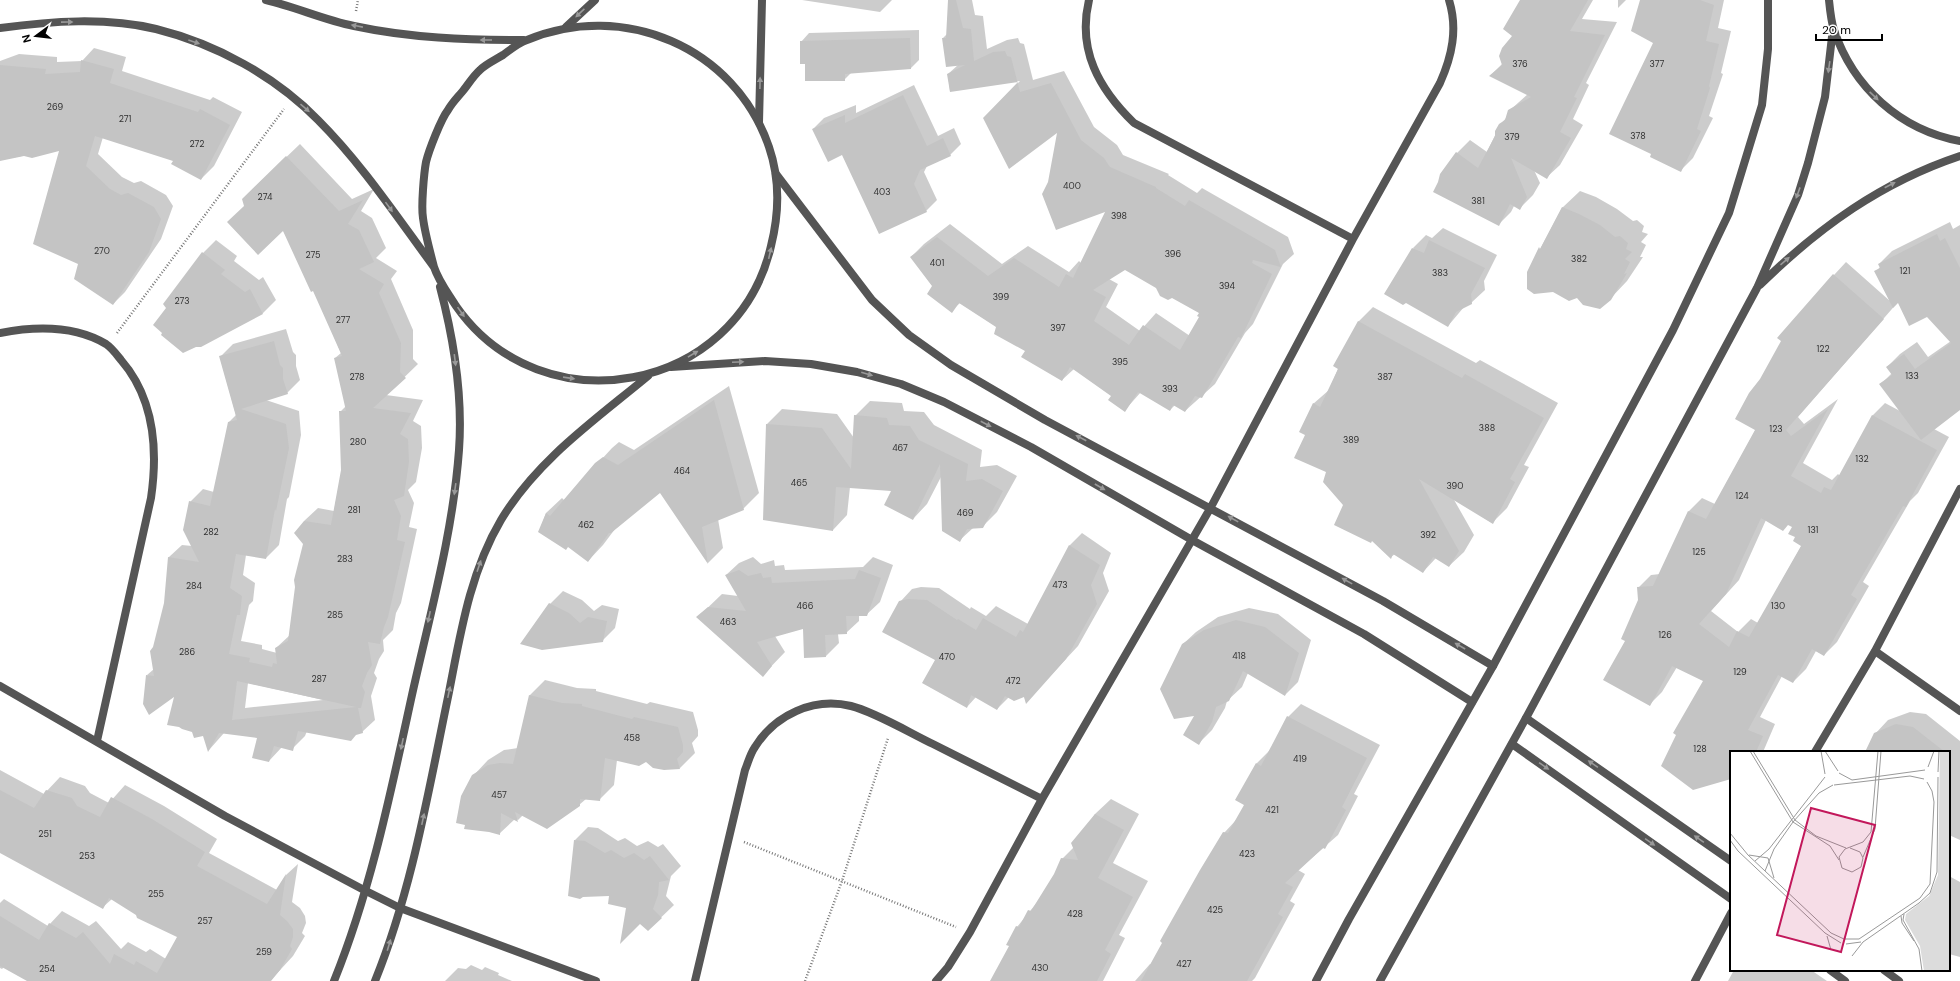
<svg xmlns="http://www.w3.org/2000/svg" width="1960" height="981" font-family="'DM Sans',sans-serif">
<rect width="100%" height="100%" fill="#fff"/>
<path fill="#0003" fill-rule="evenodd" d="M802 0H892L880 12Z
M949 0H972L975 15 983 16 987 49 1007 40 1018 38 1020 43 1024 44 1033 80 1064 71 1094 127 1117 145 1123 155 1169 174 1168 175 1197 193 1202 188 1288 237 1294 254 1283 264 1253 324 1245 333 1215 384 1185 411 1175 405 1170 410 1141 392 1125 410 1112 396 1074 369 1062 380 997 327 960 303 951 311 911 257 924 244 950 224 1002 264 1028 246 1069 272 1079 261 1081 263 1107 210 1049 182 1058 131 984 118 1020 81 950 91 948 74 958 65 943 38 947 34ZM1125 269 1200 313 1201 317 1190 336 1156 313 1140 331 1106 307 1118 284 1109 279Z
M1521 0H1593L1582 19 1617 22 1586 83 1589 85 1573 119 1583 125 1560 165 1547 177 1534 170 1540 183 1533 195 1520 208 1514 206 1511 212 1498 225 1439 182 1441 174 1457 153 1470 140 1487 152 1500 125 1507 117 1509 111 1528 94 1491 75 1502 64 1513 35Z
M1618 0H1626L1618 8Z
M1641 0H1724L1718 28 1731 31 1721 73 1723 74 1709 116 1713 118 1693 158 1680 171 1653 154 1655 43Z
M919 30V60L911 68 852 72 844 80 806 63 801 42 809 33Z
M94 48 126 57 122 71 210 100 213 97 242 112 214 166 201 179 174 160 103 137 98 154 122 177 134 183 141 181 166 195 173 206 161 239 125 292 113 304 80 263 60 149 0 160V61L19 54 57 57V62L82 61Z
M914 85 938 136 954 128 961 144 950 155 927 166 924 172 937 200 926 211 843 154 813 129 824 118 856 105V113Z
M300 144 352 199 374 189 361 211 372 218 386 248 376 258 397 271 391 279 413 330V359L418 364 386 395 423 400 413 421 421 426 422 448 416 482 408 490 414 503 409 527 417 529 401 603 396 613 393 630 383 640 384 651 379 659 374 673 377 678 371 696 375 720 362 732 307 731 305 736 292 749 282 747 269 761 258 737 224 733 209 750 204 734 176 694 147 675 154 669V648L165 603 169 557 182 545 192 546 190 502 203 489 214 492 229 422 236 415 220 357 233 344 286 329 293 352 296 355V366L300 380 287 393 266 400 299 411 301 435 289 497 287 499 279 545 266 558 246 555 243 575 255 583 253 601 249 605 241 641 262 645V649L277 653 276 648 290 635 304 544V521L318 508 334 511 342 470 340 412 346 406 335 358 341 353 314 289 283 230 245 206 256 186ZM248 683 323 700 245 708Z
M1580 191 1596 197 1617 209 1633 221 1637 220 1644 226 1642 232 1648 234 1641 242 1646 245 1640 257H1643L1627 281 1610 299 1578 297 1528 272 1562 208Z
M1950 222 1953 229 1960 225V409L1934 429 1949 437 1918 493 1910 501 1863 582 1869 586 1837 642 1824 655 1816 651 1806 669 1793 682 1782 676 1760 717 1775 724 1763 752H1731V778L1704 681 1677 667 1662 692 1649 705 1626 640 1639 600 1638 588 1651 575 1660 574 1689 511 1702 498 1715 504 1756 429 1761 379 1834 275 1846 262 1890 301 1876 272 1880 267 1879 264 1892 251ZM1898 302 1927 316 1951 341 1928 357 1917 342 1900 354 1887 367 1892 373 1881 384 1900 411 1885 403 1873 415 1840 476 1838 474 1832 480 1803 463 1838 399 1804 424 1798 417ZM1766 520 1788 524 1793 527 1802 545 1758 623 1751 619 1738 632 1711 611 1739 580Z
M1443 228 1497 255 1484 281 1485 290 1471 303 1464 307 1448 326 1413 248 1426 235 1432 238Z
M216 240 237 256 234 261 259 280 263 277 276 300 263 313 201 346 164 333 167 308 203 253Z
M1373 307 1476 363 1480 360 1558 403 1524 465 1529 467 1507 508 1492 523 1453 498 1474 535 1464 552 1449 566 1436 558 1423 572 1395 554 1391 557 1344 505 1306 435 1313 404 1329 390 1358 322Z
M729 386 759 493 743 509 718 519 723 548 708 563 661 491 615 529 603 545 588 561 568 546 539 532 546 513 562 498 564 500 612 448 619 442 634 450Z
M870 401 902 403 904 411 924 412 934 425 982 450 980 467 997 465 1017 476 997 512 982 527 973 528 960 540 942 475 927 504 913 519 893 490 850 487 847 515 833 530 767 424 782 409 837 414 854 438 855 416Z
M1082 533 1111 553 1103 573 1109 591 1078 646 1026 702 1024 696 1009 697 997 709 976 697 967 707 900 602 912 589 921 587 939 588 970 609 971 607 986 616 996 606 1028 624 1070 545Z
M753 557 761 564 774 560 775 566 784 565 785 570 863 567 873 557 893 565 880 602 866 615H859V621L846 633 838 634 839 643 826 656 804 628 775 636 785 652 763 675 698 617 722 594 738 596 726 575 739 563Z
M563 591 582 600 594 611 602 605 619 609 615 628 602 641 550 604Z
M1249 608 1278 614 1311 640 1298 682 1285 695 1248 673 1242 687 1227 701 1225 708 1212 730 1199 743 1196 715 1182 645 1196 632 1218 617Z
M545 680 577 688 596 689V691L647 704 650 702 693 712 698 730V736L692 743 695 753 680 768 646 760H617L614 785 599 800 586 799 579 805 523 815 518 820 515 819 499 834 473 776 488 760 504 750 518 748 530 695Z
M1301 704 1380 745 1354 794 1358 796 1338 835 1298 870 1305 874 1290 901 1295 904 1255 978 1252 981H1135L1150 964 1154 966 1224 833 1237 819 1246 805 1257 763 1270 750 1288 717Z
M1910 712 1926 714 1960 741V840L1949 835V752H1866L1875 734 1888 720Z
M0 770 44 794 60 777 85 786 90 793 109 803 125 785 164 806 217 839 209 853 277 890 286 875 298 864 292 902 300 908 305 916 306 923 302 933 305 936 293 956 270 981H29L4 967 2 969 0 968V903L4 899 48 926 62 911 89 926 96 921 121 949 128 942 146 952 150 949 166 959 178 936 112 899 103 907 0 846Z
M1111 799 1139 814 1113 863 1148 881 1119 935 1125 938 1103 981H998L1017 927 1039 900 1055 875 1062 859 1074 847 1095 814Z
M588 827 598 828 618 841 625 838 637 846 648 841 658 847 663 844 681 866 671 876 666 896 674 905 648 930 628 907 611 895 575 840Z
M1949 876 1960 882V957L1949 954Z
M471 965 482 970 485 967 499 973 498 975 512 981H445L458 968 466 969Z
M1734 970H1811L1827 981H1728Z"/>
<path fill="#c4c4c4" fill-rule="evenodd" d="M948 0H956L963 28 971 29 974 61 993 52 1005 51 1007 56 1011 57 1020 92 1051 83 1081 140 1104 158 1110 167 1156 187V188L1185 206 1189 200 1275 250 1281 267 1253 260 1252 263 1272 274 1241 338 1238 337 1202 398 1195 396 1185 412 1173 405 1170 411 1138 392 1125 412 1108 400 1111 396 1070 367 1062 381 1021 357 1025 351 994 334 996 327 959 303 952 313 927 294 932 286 910 257 937 237 988 276 1014 258 1059 287 1066 274 1073 278 1105 212 1056 230 1042 194 1048 182 1057 133 1009 169 983 118 1018 82 950 92 947 74 965 65 946 67 942 38H946ZM1125 270 1156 288 1160 296 1168 300 1172 298 1199 313 1197 316 1199 317 1180 350 1143 325 1129 345 1094 321 1106 297 1093 290Z
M1520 0H1588L1570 31 1605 35 1574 97 1577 98 1560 132 1571 138 1547 179 1511 158 1527 197 1520 210 1510 204 1499 226 1433 192 1438 182 1440 174 1456 152 1478 168 1495 136V131L1499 124 1505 120 1508 110 1531 97 1489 76 1502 65 1499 56 1502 48 1512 36 1503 29Z
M1640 0H1700L1714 5 1706 41 1719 44 1709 86 1710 88 1697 129 1701 131 1681 172 1650 157 1651 154 1609 134 1653 43 1631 31Z
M910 38 911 69 845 74V81H805V64H800V41Z
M81 60 114 69 110 83 198 112 200 109 230 125 201 180 171 164 173 161 95 136 86 166 110 189 121 195 128 193 154 207 161 219 149 252 113 305 74 279 78 264 33 244 59 151 32 158 24 156 0 161V65L46 69 45 74 80 72Z
M903 95 927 146 943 138 951 156 920 170 914 184 927 212 879 234 842 155 828 162 812 129 845 115V123Z
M286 156 339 211 363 200 348 224 359 230 374 262 359 269 384 284 379 293 401 343 400 372 406 378 373 408 411 413 400 434 408 439 409 462 404 496 394 500 401 516 397 540 405 542 388 617 384 627 380 644 368 642 372 665 367 673 362 686 365 692 361 708H358L363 733 356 735 351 741 298 731 293 751 274 746 269 762 252 758 257 738 219 733 208 752 203 736 194 738 192 732 182 729 179 727 167 725 174 697 149 715 143 704 146 675 154 676 150 651 153 647 164 603 168 557 199 562 183 530 189 501 210 506 228 422 237 420 219 356 274 341 280 365 283 368V379L288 394 241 409 286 424 289 448 276 511 275 509 266 559 236 554 230 588 242 596 240 615H237L229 654 250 658 249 662 272 667 273 663 277 664 275 648 288 641 295 587 294 580 303 544 294 533 304 521 331 525 341 470 339 411H346L334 358 342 356 313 291 311 292 283 231 258 255 227 222 244 206 242 199ZM237 681 356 707 232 720Z
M1562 207 1579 214 1600 225 1615 237 1620 236 1628 243 1626 249 1632 252 1625 259 1630 262 1624 274 1627 273 1611 300 1600 309 1583 305 1577 298 1569 301 1553 292 1534 294 1527 289V272L1539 247 1540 249Z
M1937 234 1940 241 1945 238 1960 268V410L1921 440 1879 384 1892 375 1886 367 1904 354 1915 369 1951 343 1927 317 1909 326 1898 303 1893 308 1874 271 1880 268 1878 264Z
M1429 240 1485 268 1471 294 1472 304 1456 312 1448 327 1406 303 1403 305 1384 294 1412 248 1424 253Z
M202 252 225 270 221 274 245 292 250 289 263 314 201 347H196L183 353 161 335 162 333 153 325 166 308 163 304Z
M1833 274 1884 319 1786 430 1791 436 1828 409 1791 476 1821 493 1824 487 1831 490 1872 415 1937 450 1906 507 1903 506 1851 595 1857 599 1824 656 1812 649 1793 683 1778 675 1748 730 1763 736 1756 752H1731V779L1693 790 1661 766 1676 735 1673 733 1703 681 1672 666 1650 706 1603 680 1625 641 1621 639 1638 600 1637 587 1653 586 1688 511 1706 519 1755 430 1735 419 1749 393 1760 379 1781 341 1777 338ZM1761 518 1783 531 1788 525 1792 527 1788 534 1795 537 1793 541 1801 546 1749 637 1737 631 1729 647 1699 624 1726 594Z
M1358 321 1462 378 1465 374 1544 418 1510 479 1515 482 1493 524 1419 479 1459 551 1449 567 1433 557 1423 573 1393 554 1391 559 1372 541 1371 543 1334 525 1343 505 1323 482 1326 472 1294 458 1305 435 1299 432 1313 403 1320 407 1338 369 1333 366Z
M714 400 744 510 702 527 708 564 660 493 611 533H609L588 562 568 547 566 550 538 532 546 513 550 516 595 463 603 457 618 465Z
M854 415 887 418 889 425 910 426 919 440 968 464 966 481 982 479 1003 491 983 528 967 529 960 542 942 531 940 464 913 520 884 505 891 491 836 487 833 531 763 520 766 424 822 428 851 469Z
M1069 545 1100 565 1091 585 1097 604 1066 659 1026 704 1024 697 1014 701 1005 696 997 710 971 695 967 708 922 683 935 660 882 632 899 601 908 599 927 600 957 620 958 619 976 630 983 618 1016 637 1020 630 1023 632Z
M739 570 748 576 761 573 763 578 771 577 772 583 855 579 859 570 881 578 867 616H846L847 634 825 635 826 657 804 658 803 629 757 642 772 666 763 677 696 617 708 607 746 611 725 575Z
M549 603 569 613 580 623 588 617 607 621 603 642 542 650 520 644Z
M1236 620 1265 627 1299 653 1285 696 1243 671 1229 701 1216 707 1212 722 1199 745 1183 735 1194 716 1174 719 1160 689 1182 644 1204 630Z
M529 695 562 703 582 704V706L632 719 634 717 678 727 683 745V752L677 759 680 769 664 770 653 768 646 762 639 766 605 758 600 801 580 799V806L547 829 515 812 518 822 501 813 500 835 489 832 464 829 465 825 456 823 461 796 472 775 488 765 500 763 513 764Z
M1287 716 1367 758 1342 807 1346 810 1325 849 1323 848 1285 883 1293 887 1278 914 1283 917 1247 981H1141L1162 943 1160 941 1200 870 1223 832 1228 833 1244 805 1235 800 1256 763 1261 766Z
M1896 724 1913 727 1945 752H1865L1874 733Z
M0 790 34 808 46 790 72 798 77 806 100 817 111 797 152 819 205 852 197 866 267 904 286 874 280 915 287 921 293 929V937L290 946 292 949 280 970 271 981H27L0 966V916L39 940 49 923 76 938 83 932 110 964 114 954 134 965 136 961 157 973 177 937 137 918 136 915 109 898 103 909 0 853Z
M1095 814 1124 830 1098 878 1133 897 1105 950 1111 954 1097 981H990L1009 946 1006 945 1016 926 1019 927 1028 910 1031 911 1054 874 1061 858 1078 860 1071 843Z
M574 840 585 841 605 853 611 850 624 858 634 853 644 860 650 856 669 880 659 882 658 895 653 909 662 918 648 931 640 924 620 944 626 908 608 904 609 896 583 897 580 899 568 896Z"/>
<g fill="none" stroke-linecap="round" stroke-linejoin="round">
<path stroke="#777" stroke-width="2.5" stroke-dasharray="1 2" stroke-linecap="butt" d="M356 11 358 0
M117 333 284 109
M744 842 956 927
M805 981 842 881 888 738"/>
<path stroke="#555" stroke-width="8" d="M1089 0C1077 50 1099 89 1134 123L1353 239
M566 27 595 0
M759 122 762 0
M776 174 872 300 909 335 951 365 1045 420 1383 601 1493 666
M0 333C36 326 74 325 106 344 112 348 117 355 121 360 154 398 158 450 151 498L97 741
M671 367 765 361 811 364 857 372 901 384 944 402 1031 447 1192 540 1364 634 1472 702
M1875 651 1960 711
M0 686 225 816 364 890 400 908 596 981
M1526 718 1731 861
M1512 744 1731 899
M1815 752 1875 651 1960 489
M1830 970 1845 981
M1884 970 1899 981
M695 981 745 770C748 763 750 754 755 747 775 715 813 697 851 706 875 712 910 733 933 744 970 763 1006 781 1042 799
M936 981 948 967 970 932 1042 799 1211 507 1353 239 1440 83C1452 56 1458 29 1449 0
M1695 981 1731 913"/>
<path stroke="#555" stroke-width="8" d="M266 0C296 7 324 20 354 26 410 38 466 40 524 40
M1829 0C1830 10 1831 21 1834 30 1853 87 1900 130 1960 141
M0 28C51 21 106 17 156 29 216 44 275 76 318 120 362 164 397 217 434 267 439 282 448 293 456 306 542 429 737 393 771 246 779 214 780 179 769 147 735 47 623 0 527 40 518 43 510 50 503 55 495 60 486 64 480 70 473 76 468 85 462 92 457 98 452 103 448 110 441 119 429 150 426 162 424 173 421 206 423 218 425 234 430 251 434 267
M1760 285C1819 227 1882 182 1960 156
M334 981C371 890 391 791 412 695 430 614 453 533 459 450 463 395 454 340 440 287
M375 981C412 890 428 793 448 697 460 637 469 574 501 520 537 460 595 420 648 376
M1316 981 1349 919 1493 666 1673 330 1729 213 1762 105 1768 49V0
M1380 981 1526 718 1757 288 1798 195 1808 163 1825 97 1833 28"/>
</g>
<defs><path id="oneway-solid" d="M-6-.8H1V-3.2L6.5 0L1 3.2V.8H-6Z"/></defs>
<g fill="#999">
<use href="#oneway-solid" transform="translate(580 13) rotate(137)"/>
<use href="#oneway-solid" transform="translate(67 22) rotate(-1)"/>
<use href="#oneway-solid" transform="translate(357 26) rotate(-169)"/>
<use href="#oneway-solid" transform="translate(486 40) rotate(-180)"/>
<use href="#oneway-solid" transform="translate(194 42) rotate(19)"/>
<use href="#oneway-solid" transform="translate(1829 67) rotate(98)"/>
<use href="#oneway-solid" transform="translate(760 83) rotate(-89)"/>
<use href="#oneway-solid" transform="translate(1874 96) rotate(43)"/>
<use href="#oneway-solid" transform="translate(305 108) rotate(41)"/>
<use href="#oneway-solid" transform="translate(1890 185) rotate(-27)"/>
<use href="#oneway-solid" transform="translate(1798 193) rotate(110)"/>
<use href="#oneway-solid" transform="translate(389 207) rotate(54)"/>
<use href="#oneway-solid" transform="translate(770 253) rotate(-77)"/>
<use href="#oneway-solid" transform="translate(1785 261) rotate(-41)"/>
<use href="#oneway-solid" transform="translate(461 312) rotate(55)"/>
<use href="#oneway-solid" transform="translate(693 354) rotate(-31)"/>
<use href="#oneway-solid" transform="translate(455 360) rotate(83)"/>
<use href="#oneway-solid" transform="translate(738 362) rotate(-2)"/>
<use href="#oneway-solid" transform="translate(867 374) rotate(16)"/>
<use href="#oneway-solid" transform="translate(569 378) rotate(8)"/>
<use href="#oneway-solid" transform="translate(986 424) rotate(28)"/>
<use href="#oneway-solid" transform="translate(1081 438) rotate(-152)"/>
<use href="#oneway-solid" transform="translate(1100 487) rotate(30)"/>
<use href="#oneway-solid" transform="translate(455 489) rotate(98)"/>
<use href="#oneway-solid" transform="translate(1233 519) rotate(-151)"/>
<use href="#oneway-solid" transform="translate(479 566) rotate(-71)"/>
<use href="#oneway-solid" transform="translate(1347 581) rotate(-151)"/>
<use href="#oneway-solid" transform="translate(429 617) rotate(102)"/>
<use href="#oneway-solid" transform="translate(1460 646) rotate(-150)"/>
<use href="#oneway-solid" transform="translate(449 692) rotate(-78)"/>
<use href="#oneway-solid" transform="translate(402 744) rotate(102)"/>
<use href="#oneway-solid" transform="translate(1593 764) rotate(-145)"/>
<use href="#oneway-solid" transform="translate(1544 766) rotate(35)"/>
<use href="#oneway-solid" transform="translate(423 819) rotate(-78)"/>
<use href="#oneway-solid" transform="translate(1699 839) rotate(-145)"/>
<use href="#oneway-solid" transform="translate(1650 842) rotate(35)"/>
<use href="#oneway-solid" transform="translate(389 945) rotate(-73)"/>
</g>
<g text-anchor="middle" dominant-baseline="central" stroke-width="4" stroke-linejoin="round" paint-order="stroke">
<g font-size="9" fill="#313131">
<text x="1520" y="64">376</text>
<text x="1657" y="64">377</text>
<text x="55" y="107">269</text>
<text x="125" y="119">271</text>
<text x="1638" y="136">378</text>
<text x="1512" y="137">379</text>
<text x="197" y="144">272</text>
<text x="1072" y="186">400</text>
<text x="882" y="192">403</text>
<text x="265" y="197">274</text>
<text x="1478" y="201">381</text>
<text x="1119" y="216">398</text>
<text x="102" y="251">270</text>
<text x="1173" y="254">396</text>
<text x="313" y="255">275</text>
<text x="1579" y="259">382</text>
<text x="937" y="263">401</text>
<text x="1905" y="271">121</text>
<text x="1440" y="273">383</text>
<text x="1227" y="286">394</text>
<text x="1001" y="297">399</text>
<text x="182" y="301">273</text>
<text x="343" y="320">277</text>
<text x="1058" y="328">397</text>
<text x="1823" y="349">122</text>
<text x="1120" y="362">395</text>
<text x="1912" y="376">133</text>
<text x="357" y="377">278</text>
<text x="1385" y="377">387</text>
<text x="1170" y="389">393</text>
<text x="1487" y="428">388</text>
<text x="1776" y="429">123</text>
<text x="1351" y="440">389</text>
<text x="358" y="442">280</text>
<text x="900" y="448">467</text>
<text x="1862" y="459">132</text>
<text x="682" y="471">464</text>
<text x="799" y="483">465</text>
<text x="1455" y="486">390</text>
<text x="1742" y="496">124</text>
<text x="354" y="510">281</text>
<text x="965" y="513">469</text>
<text x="586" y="525">462</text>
<text x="1813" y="530">131</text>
<text x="211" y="532">282</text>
<text x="1428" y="535">392</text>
<text x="1699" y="552">125</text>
<text x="345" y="559">283</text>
<text x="1060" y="585">473</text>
<text x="194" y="586">284</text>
<text x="805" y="606">466</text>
<text x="1778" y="606">130</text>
<text x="335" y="615">285</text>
<text x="728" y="622">463</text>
<text x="1665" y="635">126</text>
<text x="187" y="652">286</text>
<text x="1239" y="656">418</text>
<text x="947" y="657">470</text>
<text x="1740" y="672">129</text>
<text x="319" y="679">287</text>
<text x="1013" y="681">472</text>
<text x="632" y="738">458</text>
<text x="1700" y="749">128</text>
<text x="1300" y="759">419</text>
<text x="499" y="795">457</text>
<text x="1272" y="810">421</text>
<text x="45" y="834">251</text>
<text x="1247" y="854">423</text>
<text x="87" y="856">253</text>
<text x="156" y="894">255</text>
<text x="1215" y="910">425</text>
<text x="1075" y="914">428</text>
<text x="205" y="921">257</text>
<text x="264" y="952">259</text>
<text x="1184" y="964">427</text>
<text x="1040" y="968">430</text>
<text x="47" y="969">254</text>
</g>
</g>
<g transform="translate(1730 751)">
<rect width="220" height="220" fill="#fff"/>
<path d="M210 0H220V220H194L190 195 175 169 176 163 199 145 208 124Z" fill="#dcdcdc"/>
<path fill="none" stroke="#999" stroke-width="1" d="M20 0 63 71 100 95 109 109M23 0 65 69 86 85 116 97M91 0 95 23M95 0 108 20M198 16 204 0M208 21 209 0M109 22 122 29 195 19M104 34 180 25 194 28M0 82 18 104 101 182 114 188H129L190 147 200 133 204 51 202 40 197 31M0 89 8 100 95 182 111 192M120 97 130 101 133 107 131 116 122 121 112 117 109 106 115 98 133 91 141 81 148 0M19 104 38 107 44 127M133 106 145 78 151 0M25 110 39 98 95 26M35 120 44 98 63 71 89 42 103 34M174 163 173 169 189 198 192 220M171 165 172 172 184 190M97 185 101 199M116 193 131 191M122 205 133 191 189 152 200 142 207 121 208 26"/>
<path fill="#c2185b" fill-opacity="0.15" stroke="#c2185b" stroke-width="2" d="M81 57 145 74 111 201 47 184Z"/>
<rect width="220" height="220" fill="none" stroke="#000" stroke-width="2"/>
</g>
<g transform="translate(36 36) rotate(255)" stroke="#ffffff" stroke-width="3" paint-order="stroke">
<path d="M0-3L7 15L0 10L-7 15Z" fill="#000000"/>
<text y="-6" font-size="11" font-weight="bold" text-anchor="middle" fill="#000000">N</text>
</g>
<path d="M1816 34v6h66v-6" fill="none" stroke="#000000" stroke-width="2"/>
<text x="1822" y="34" font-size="12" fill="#000000" stroke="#ffffff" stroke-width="3" paint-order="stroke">20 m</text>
</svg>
